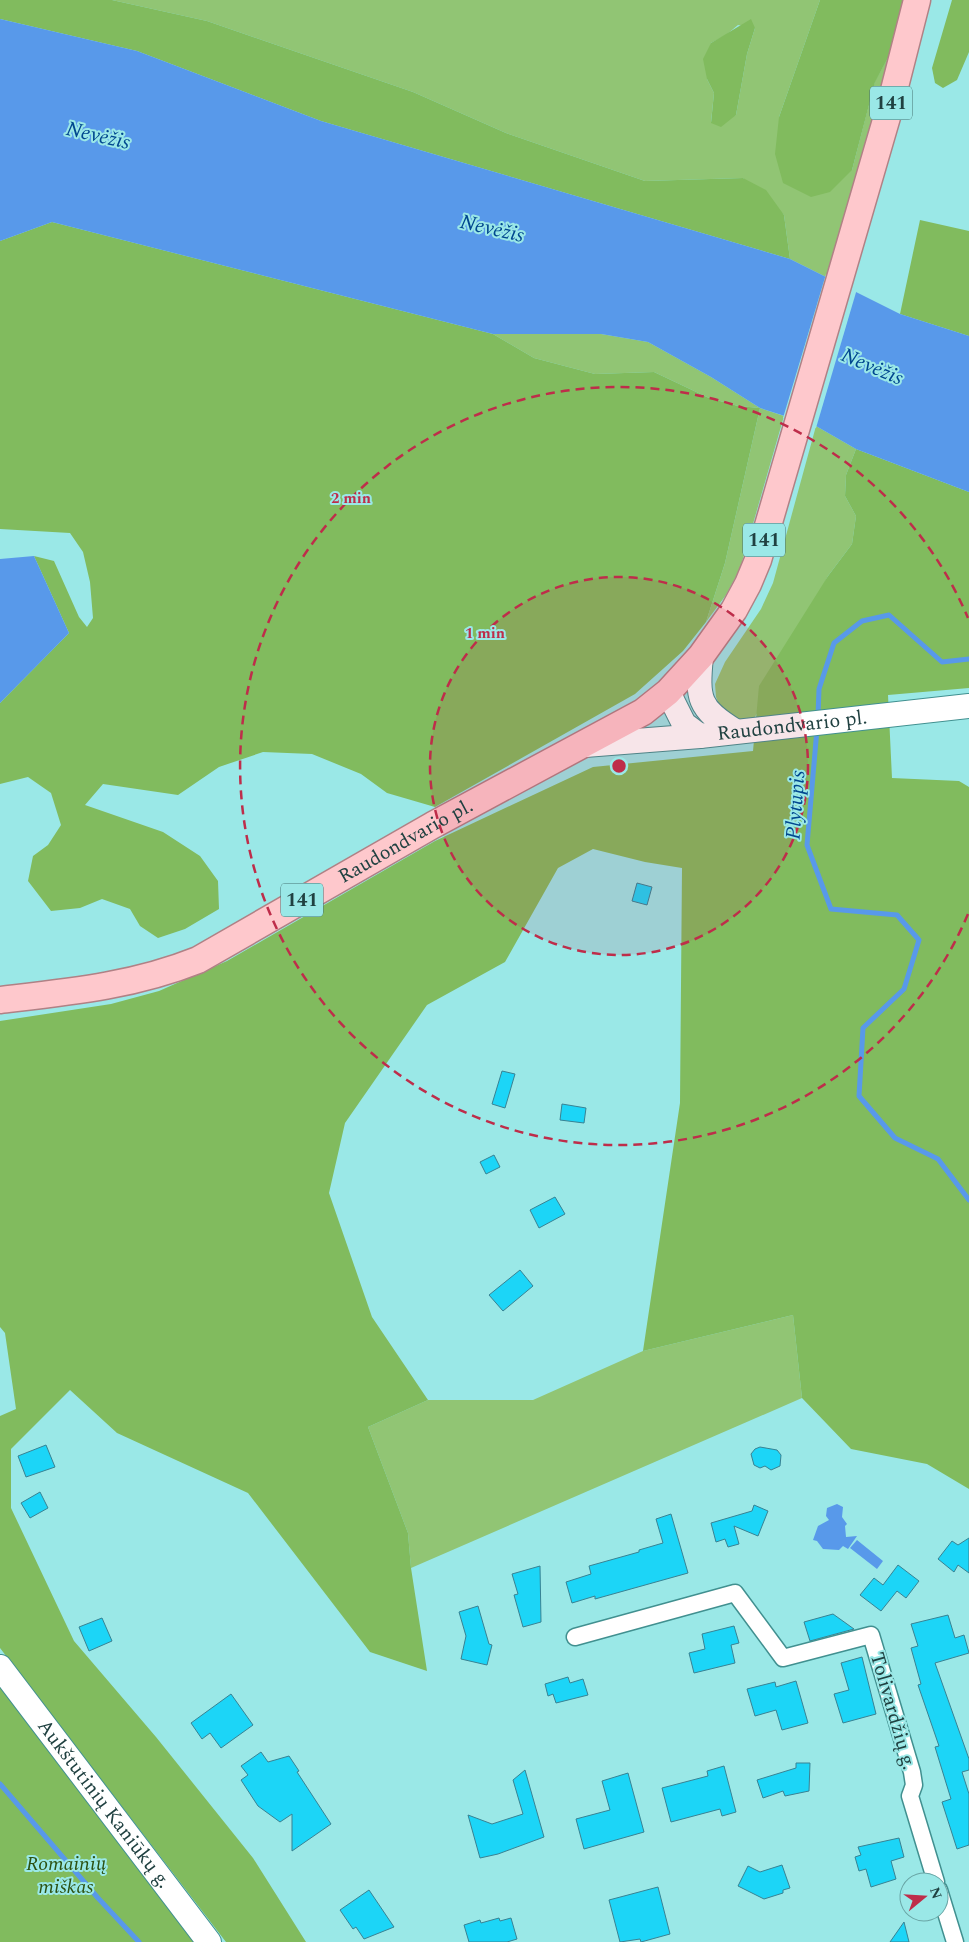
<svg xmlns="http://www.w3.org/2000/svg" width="969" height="1942" font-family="Spectral,serif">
<rect width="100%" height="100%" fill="#9ae8e7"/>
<path fill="#91c574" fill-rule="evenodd" d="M112 0H820L779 117 852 170 875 81 891 52 853 203 848 202 826 277 790 259 784 215 743 178 645 181 506 133 413 92 207 21ZM738 25 755 28 747 54 736 115 711 122 714 93 707 79 711 43 726 35Z
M493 334H601L648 342 711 377 760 408 784 416 740 569 726 595 706 622 725 563 760 408 738 406 709 398 654 372 595 374 534 358Z
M816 426 856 449 846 475 845 496 856 516 852 544 828 576 754 719 741 723 722 711 716 697 715 684 725 662 761 609 773 583Z
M793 1315 802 1398 411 1568 408 1533 368 1427 428 1400H533L643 1351Z"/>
<path fill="#81bb5e" d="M0 0H112L207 21 413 92 506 133 645 181 743 178 766 190 784 215 790 259 321 121 137 51 0 19Z
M820 0H905L891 52 875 82 852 170 830 192 811 197 783 183 775 154 779 117Z
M952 0H969V52L957 80 943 88 935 83 932 68Z
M751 19 755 28 747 54 736 115 721 127 711 123 714 93 707 79 703 59 711 43Z
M920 220 969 231V336L900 314Z
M52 222 493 334 534 358 595 374 654 372 709 398 738 406 760 408 725 563 706 622 683 651 635 694 435 807 387 793 361 774 312 754 263 752 219 767 178 795 103 784 85 805 163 832 200 856 218 881 219 909 185 929 158 938 140 926 130 909 102 899 80 908 51 911 28 881 33 856 48 845 61 825 51 793 28 777 0 784V703L69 633 34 556 54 561 79 617 87 627 93 618 90 582 83 552 70 533 0 529V241Z
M856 449 969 492V688L888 695 892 778 959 781 969 787V1489L927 1464 851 1449 802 1398 793 1315 643 1351 680 1103 682 868 645 862 593 849 558 868 505 962 427 1005 345 1123 329 1193 372 1317 428 1400 368 1427 408 1533 411 1568 427 1671 370 1652 248 1493 117 1433 70 1390 11 1449V1508L74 1641 156 1737 253 1858 306 1942H226L0 1648V1416L16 1409 5 1333 0 1327V1021L111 1004 159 991 227 961 435 841 593 767 753 751 759 686 828 576 852 544 856 516 845 496 846 475Z
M0 1687 202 1942H0Z"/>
<path fill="#5899ea" d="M0 19 137 51 321 121 790 259 900 314 969 336V492L856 449 816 426 760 408 711 377 648 342 601 334H493L52 222 0 241Z
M34 556 69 633 0 703V559Z
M837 1504 843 1507 842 1517 847 1524 845 1526 846 1537 857 1536 848 1549 843 1546 839 1550 823 1549 817 1541 813 1540 818 1526 829 1520 826 1516 827 1508Z
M857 1540 883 1561 877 1569 850 1548Z"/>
<path fill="#9ae8e7" d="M826 274 857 289 816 428 783 418Z"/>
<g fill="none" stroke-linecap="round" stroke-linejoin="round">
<path stroke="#5899ea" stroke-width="5" d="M818 716 819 689 834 643 862 621 889 615 942 662 969 659
M817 729 807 845 831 909 897 915 919 940 904 989 863 1028 859 1096 895 1138 938 1159 969 1200
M0 1784 98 1898 139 1942"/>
</g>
<path fill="#1cd5f7" stroke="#388293" d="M637 883 652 887 647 905 632 901Z
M502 1071 515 1074 505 1108 492 1104Z
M562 1104 586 1108 584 1123 560 1120Z
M494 1155 500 1167 486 1174 480 1162Z
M555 1197 565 1214 539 1228 530 1210Z
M520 1270 533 1286 503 1311 489 1295Z
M46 1445 55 1467 26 1477 18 1456Z
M760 1447 777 1450 781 1455 780 1466 771 1470 765 1466 760 1468 754 1465 751 1454 755 1449Z
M40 1492 48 1508 30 1518 21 1503Z
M754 1505 768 1511 758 1536 734 1526 739 1544 728 1547 725 1539 716 1542 711 1523 752 1511Z
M671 1514 688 1573 595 1599V1596L572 1603 566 1582 591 1574 589 1566 639 1552V1550L663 1543 656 1519Z
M969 1538V1573L958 1565 954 1572 938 1559 952 1541 958 1545Z
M898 1565 919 1581 906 1598 897 1591 881 1611 860 1595 874 1578 883 1585Z
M540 1566 541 1622 523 1627 514 1595 518 1594 512 1574Z
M478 1606 489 1644 492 1645 487 1665 461 1659 466 1636 459 1612Z
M833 1614 854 1629 810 1641 804 1622Z
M948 1615 955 1638 964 1635 969 1653 935 1663 969 1759V1770L962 1772 969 1794V1845L957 1849 942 1802 951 1799 935 1747 939 1746 918 1685 921 1684 911 1648 918 1646 911 1624Z
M102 1618 112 1641 89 1651 79 1627Z
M734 1626 739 1643 731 1645 735 1663 694 1673 689 1653 705 1649 702 1634Z
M862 1657 876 1714 843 1723 834 1694 849 1690 841 1663Z
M568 1677 570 1683 583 1679 588 1695 556 1703 553 1694 548 1696 545 1684Z
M796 1681 808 1723 782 1730 776 1710 755 1716 747 1689 775 1682 776 1687Z
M231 1694 253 1725 221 1748 210 1733 202 1739 191 1723Z
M261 1752 268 1762 289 1756 299 1771 297 1772 331 1824 292 1851V1814L280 1822 258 1806 241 1780 248 1775 241 1766Z
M796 1763H810L809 1791 785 1796 783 1791 763 1798 757 1780 796 1768Z
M724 1766 736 1812 722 1816 720 1809 671 1822 662 1788 708 1776 707 1771Z
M525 1770 544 1837 498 1854 480 1858 468 1815 492 1824 523 1814 513 1780Z
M628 1773 644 1832 584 1849 576 1819 610 1810 602 1781Z
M899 1838 904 1857 891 1861 896 1879 871 1887 866 1869 859 1871 855 1857 861 1855 858 1847Z
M782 1865 790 1888 783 1890V1893L764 1899 738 1886 748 1866 760 1872Z
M658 1887 670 1934 641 1942 640 1939 620 1942 609 1900Z
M369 1890 394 1927 364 1939 356 1927 353 1929 340 1910Z
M499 1918 500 1921 511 1918 517 1939 507 1942H469L464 1925 480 1920 481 1923Z
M904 1922 909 1942H890Z"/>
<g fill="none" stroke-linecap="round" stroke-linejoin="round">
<g stroke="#419090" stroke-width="19">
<path id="street" d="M575 1637 735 1593 783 1658 871 1635 912 1772 914 1785 910 1796 936 1882
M939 1890 955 1942"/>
</g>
<g stroke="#419090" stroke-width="26">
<g id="secondary">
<path d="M701 656C697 699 698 708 735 731"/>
<path d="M668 692 684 724 700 736"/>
<path id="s1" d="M585 745 700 736 969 706"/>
<path id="s2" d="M0 1667 209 1942"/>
</g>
</g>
<g stroke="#b08185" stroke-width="29">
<g id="primary">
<path id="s3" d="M0 1000C69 992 133 986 198 960L433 825 643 712 668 692 701 656 734 610 748 584 758 560 889 110 917 0"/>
</g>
</g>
<use href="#street" stroke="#fff" stroke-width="16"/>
<use href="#secondary" stroke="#fff" stroke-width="24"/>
<use href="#primary" stroke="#fec8cc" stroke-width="26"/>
</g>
<circle cx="619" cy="766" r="189" fill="#be2d4a" fill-opacity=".12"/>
<g fill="none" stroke="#be2d4a" stroke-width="2.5" stroke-dasharray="9 6">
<circle cx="619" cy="766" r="189"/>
<path d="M968 914A379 379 0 1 1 968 618"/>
</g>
<g text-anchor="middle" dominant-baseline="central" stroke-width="4" stroke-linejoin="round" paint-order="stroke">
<g fill="#9ae8e7" stroke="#457373" stroke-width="1">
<rect x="870" y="86.5" width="42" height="33" rx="4"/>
<rect x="743" y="523.5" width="42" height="33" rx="4"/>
<rect x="281" y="883.5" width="42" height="33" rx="4"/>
</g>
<g font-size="19" font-weight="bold" fill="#204141">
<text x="891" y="103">141</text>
<text x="764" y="540">141</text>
<text x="302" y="900">141</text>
</g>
<g font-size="20" fill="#204141" stroke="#9ae8e7">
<text stroke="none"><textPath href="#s1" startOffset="208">Raudondvario pl.</textPath></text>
<text stroke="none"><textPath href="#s3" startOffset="442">Raudondvario pl.</textPath></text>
<text transform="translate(893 1711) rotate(74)">Tolivardžių g.</text>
<text stroke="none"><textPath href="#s2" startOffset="172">Aukštutinių Kaniūkų g.</textPath></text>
</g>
<g font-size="20" font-style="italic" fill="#2c5111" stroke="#9ae8e7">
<text x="66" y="1864">Romainių<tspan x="66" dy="23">miškas</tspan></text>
</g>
<g font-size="21" font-style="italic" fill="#00478f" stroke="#9ae8e7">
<text transform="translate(98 136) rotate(13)">Nevėžis</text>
<text transform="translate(492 229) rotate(13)">Nevėžis</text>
<text transform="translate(872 367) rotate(23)">Nevėžis</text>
<text transform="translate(796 805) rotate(-86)">Plytupis</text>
</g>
</g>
<circle cx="619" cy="766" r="8" fill="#be2d4a" stroke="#9ae8e7" stroke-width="2.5"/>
<g font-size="15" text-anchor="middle" font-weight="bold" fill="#be2d4a" stroke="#9ae8e7" stroke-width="4" stroke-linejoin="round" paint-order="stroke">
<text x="351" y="503">2 min</text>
<text x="485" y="638">1 min</text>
</g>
<g transform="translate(924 1897) rotate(72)"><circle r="24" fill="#9ae8e7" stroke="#69a5a5"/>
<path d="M0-4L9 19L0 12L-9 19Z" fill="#be2d4a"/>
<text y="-8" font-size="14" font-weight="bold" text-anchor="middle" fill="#204141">N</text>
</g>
</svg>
